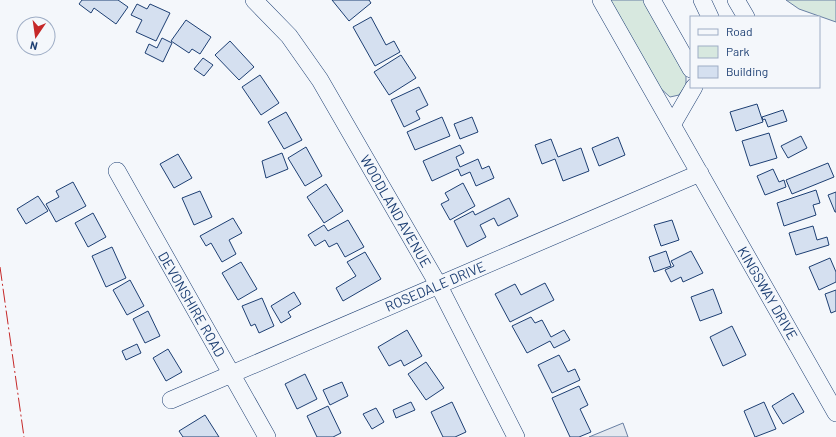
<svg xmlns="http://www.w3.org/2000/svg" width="836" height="437" font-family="Barlow,sans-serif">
<rect width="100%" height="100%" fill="#f4f7fb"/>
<path fill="#d7e8df" stroke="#687fa3" d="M610 0H644L686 74V85L679 95 670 97 658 86Z
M786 0H836V22L799 9Z"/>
<path fill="#e3e8f0" stroke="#687fa3" d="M623 423 628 437H589Z"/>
<path fill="#d5e0f0" stroke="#1d3f73" d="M82 0H118L128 7 116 24 94 8 91 13 79 4Z
M332 0H369L371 3 349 21Z
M137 4 147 9 150 4 170 13 156 41 136 32 142 20 131 15Z
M371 17 386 45 394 41 400 52 375 66 353 27Z
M186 20 211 37 200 54 192 49 189 53 171 41Z
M162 38 172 43 163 62 145 53 149 44 157 48Z
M230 41 254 67 239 80 215 55Z
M401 55 416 78 389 95 374 72Z
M203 58 213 65 204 76 194 69Z
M260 75 279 103 261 115 242 87Z
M419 87 428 105 416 111 420 119 404 127 391 100Z
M757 104 763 122 736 131 730 112Z
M783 110 787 121 768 127 765 119 763 120 762 117Z
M286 112 302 140 284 149 268 122Z
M442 117 450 136 415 150 407 132Z
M472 117 478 132 460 139 454 124Z
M769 133 777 158 750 166 742 141Z
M801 136 807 148 788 158 781 146Z
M618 137 625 155 599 166 592 148Z
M551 139 558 157 581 148 589 171 563 181 555 159 542 164 535 145Z
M460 145 464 153 456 157 460 167 478 159 482 169 489 166 494 178 476 186 470 172 461 176 458 169 432 181 423 161Z
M306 147 322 176 305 186 288 158Z
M282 153 288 169 266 178 262 161Z
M178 154 192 178 174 188 160 164Z
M828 163 834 177 792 194 786 180Z
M773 169 779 182 784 180 786 187 765 195 757 176Z
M73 182 86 206 56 222 46 204 59 197 56 191Z
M463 183 475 206 450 220 441 204 449 200 445 193Z
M326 184 343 211 324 223 307 197Z
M816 190 820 203 813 205 816 215 784 226 777 203Z
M200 191 212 217 194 225 182 198Z
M836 192V212H835L828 195Z
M38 196 48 211 26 224 17 209Z
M509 198 518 216 498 226 494 218 480 225 486 237 467 247 454 221 473 211 475 215Z
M93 213 106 237 88 247 75 223Z
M233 218 242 233 229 240 236 254 222 262 211 243 206 246 200 236Z
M348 220 364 247 345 257 337 243 329 247 325 240 315 246 308 235 324 225 328 231Z
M672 220 679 240 661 246 654 225Z
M813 226 817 240 827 237 829 245 796 255 789 233Z
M112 247 126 278 106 287 92 256Z
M666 251 671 266 654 272 649 257Z
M691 251 703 273 683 282 681 277 671 282 665 270 674 266 671 261Z
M365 252 381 279 343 301 336 288 356 276 347 262Z
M830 258 836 272V282L819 290 809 267Z
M241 262 257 289 238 300 222 273Z
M130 280 144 306 127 315 113 290Z
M545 283 554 300 510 322 495 294 515 284 521 295Z
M713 289 722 313 700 321 691 297Z
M836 290V311L831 313 825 294Z
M294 292 301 304 288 312 291 317 281 323 271 306Z
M262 298 274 326 259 333 255 324 251 326 242 306Z
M148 311 160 336 145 343 133 319Z
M531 317 535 323 542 320 551 337 564 330 570 340 554 348 550 341 527 353 512 326Z
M732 326 746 355 723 366 710 337Z
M407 330 422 356 404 366 401 360 389 366 378 347Z
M137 344 141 353 126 360 122 351Z
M168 349 182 372 166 381 153 358Z
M559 355 568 372 575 369 580 380 552 393 538 365Z
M426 362 444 388 426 400 408 374Z
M305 374 317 399 297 409 285 384Z
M342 382 348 396 330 405 323 390Z
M579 386 588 405 580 409 591 432 579 437H570L552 398Z
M793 393 804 412 783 424 772 406Z
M411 402 415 410 396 418 393 410Z
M452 402 466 432 455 437H443L431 412Z
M764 402 776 429 755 437 744 411Z
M328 406 341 433 333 437H317L307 416Z
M376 408 384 422 372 429 363 414Z
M205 415 219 437H183L179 431Z"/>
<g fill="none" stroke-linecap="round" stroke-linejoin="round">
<g stroke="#1d3f73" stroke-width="18">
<path id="minor" d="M254 0 289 36 320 80 439 286 516 437
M601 0 836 413
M652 0 691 69
M702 0 710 17
M736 0 746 17
M672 125 694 87
M117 171 267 437
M171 400 700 173"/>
</g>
<use href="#minor" stroke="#f4f7fb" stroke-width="17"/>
<path stroke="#c62828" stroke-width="1" stroke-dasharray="14 3 2 3" stroke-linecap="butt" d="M0 267 24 437"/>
</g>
<g text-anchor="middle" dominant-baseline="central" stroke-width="3" stroke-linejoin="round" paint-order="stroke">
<g font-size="14" fill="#1d3f73" stroke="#f4f7fb">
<text transform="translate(396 211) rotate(60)">WOODLAND AVENUE</text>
<text transform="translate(435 286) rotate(-23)">ROSEDALE DRIVE</text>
<text transform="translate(768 293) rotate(60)">KINGSWAY DRIVE</text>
<text transform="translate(192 304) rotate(60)">DEVONSHIRE ROAD</text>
</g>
</g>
<rect x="690" y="16" width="130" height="72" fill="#f4f7fb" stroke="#9eadc5"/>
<rect x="698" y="29" width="20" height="6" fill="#f4f7fb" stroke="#9eadc5"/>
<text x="726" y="36" font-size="12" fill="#1d3f73">Road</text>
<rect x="698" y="46" width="20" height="12" fill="#d7e8df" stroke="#9eadc5"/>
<text x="726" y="56" font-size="12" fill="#1d3f73">Park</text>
<rect x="698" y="66" width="20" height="12" fill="#d5e0f0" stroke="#9eadc5"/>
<text x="726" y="76" font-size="12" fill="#1d3f73">Building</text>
<g transform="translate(36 36) rotate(193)"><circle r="19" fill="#f4f7fb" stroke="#9eadc5"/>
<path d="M0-3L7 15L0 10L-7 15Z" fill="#c62828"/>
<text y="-6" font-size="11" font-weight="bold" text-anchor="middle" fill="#1d3f73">N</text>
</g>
</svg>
